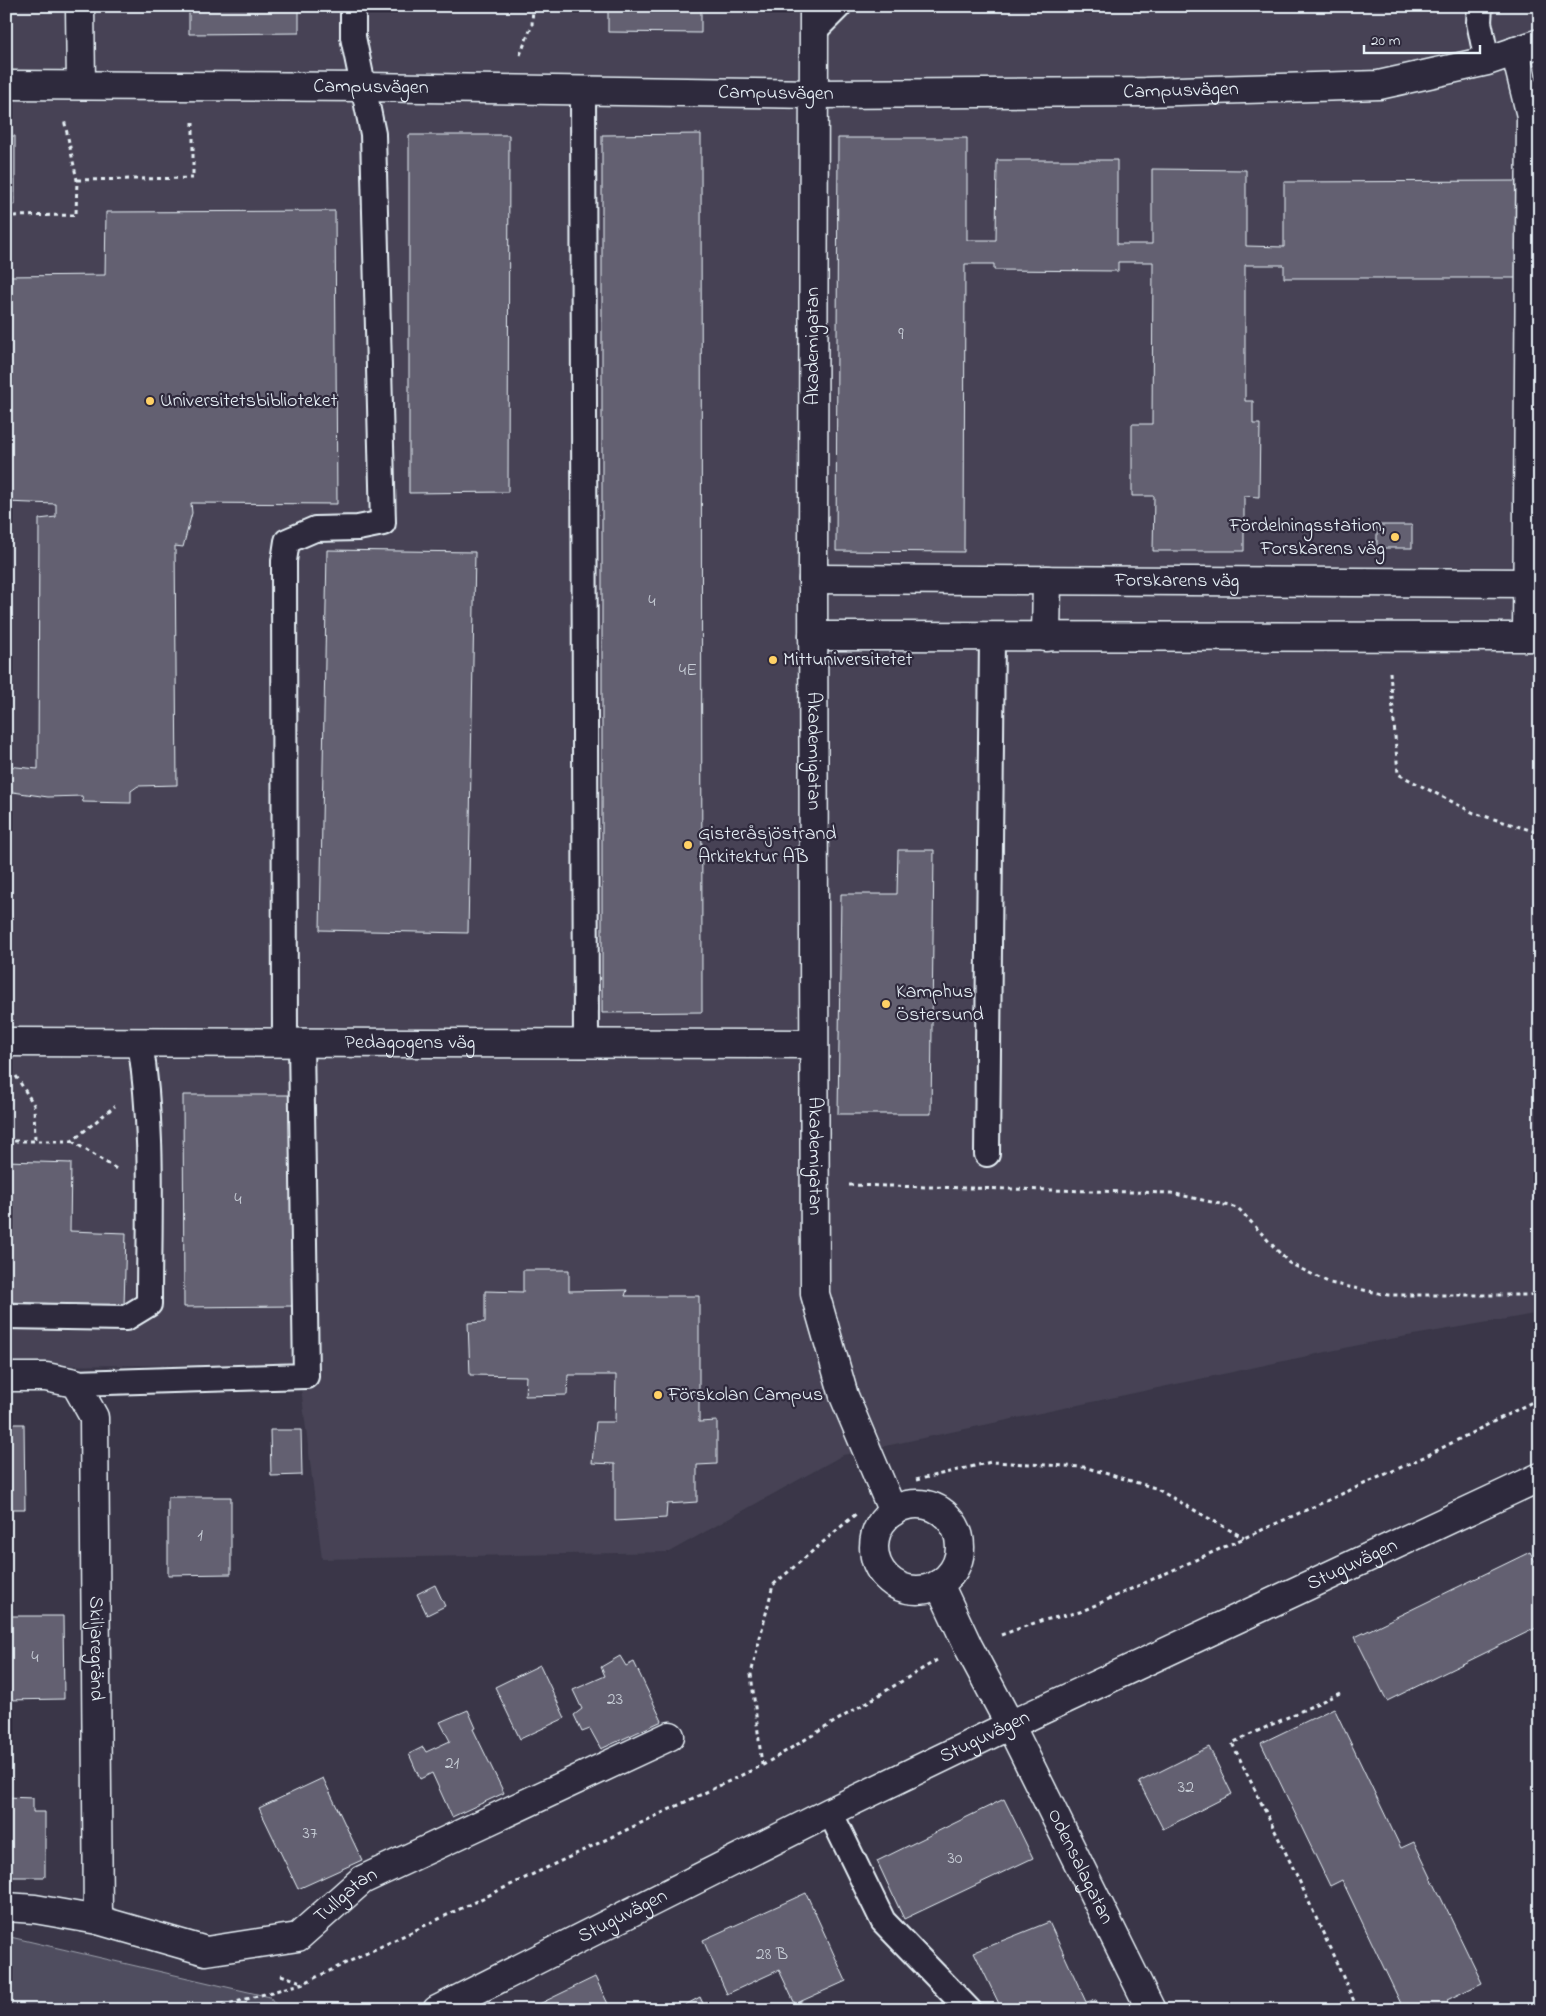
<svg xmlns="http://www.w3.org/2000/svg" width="1546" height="2016" font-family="'Indie Flower',sans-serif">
<rect width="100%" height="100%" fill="#3a3648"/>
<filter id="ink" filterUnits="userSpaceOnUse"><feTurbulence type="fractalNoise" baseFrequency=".02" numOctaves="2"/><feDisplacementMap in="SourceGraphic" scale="10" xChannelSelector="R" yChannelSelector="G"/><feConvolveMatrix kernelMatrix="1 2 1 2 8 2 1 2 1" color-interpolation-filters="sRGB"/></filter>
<g filter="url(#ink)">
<path fill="#464354" d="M6 6H1540V1313L1373 1342 843 1455 669 1552 322 1559 298 1364 6 1366Z"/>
<path fill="#504e5f" stroke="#9ca0ac" d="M6 1936 270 1997 280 2010H6Z"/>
<path fill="#636171" stroke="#e8f1f8" d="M189 6H299V33L189 34Z
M608 6H701V33L608 32Z
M701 134 702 1012 602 1013V135Z
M409 135H509L508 492 409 493Z
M6 136H15V205H6Z
M838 138H967V240H996L997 160H1117V244H1152V169L1246 170V246L1284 247V182L1518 181V278H1284V265H1245V401H1253V424H1260L1259 497 1244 496V551H1153L1154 496H1132V424H1152L1153 262H1118V271L994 270V264H965L964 552 836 551Z
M335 211 337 504 191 503 192 513 183 547 175 546 177 785 138 786 131 791V803L83 802 82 796 48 797 6 791V766L38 769 39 519 56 517V504L6 502V276L105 275 106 212Z
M1377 525H1412V548H1377Z
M327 550 475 552 468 933 320 930Z
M898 850H934L931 1114H838L841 894H897Z
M183 1095H292L293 1306 184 1307Z
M6 1161 71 1163 70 1231 126 1233 124 1306 6 1302Z
M523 1270H569V1291L627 1290 625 1296H699V1422L717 1421V1464L697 1465V1502L667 1504 666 1518 615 1521V1464L592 1463 596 1422H615L616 1375H568L567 1395 525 1396 526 1376 470 1375 468 1323 485 1322V1291L523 1292Z
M6 1424H24L25 1509H6Z
M270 1430H301L302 1475 271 1476Z
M168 1497H231V1574L168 1575Z
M1530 1552 1540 1571V1626L1387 1701 1355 1637Z
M435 1585 445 1606 427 1615 417 1594Z
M6 1616H63L64 1699 6 1700Z
M620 1656 626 1666 634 1662 662 1721 601 1749 590 1729 582 1732 574 1715 582 1709 573 1690 605 1676 601 1667Z
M540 1665 565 1718 520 1739 495 1687Z
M1334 1708 1401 1848 1414 1842 1482 1983 1447 2000 1451 2010H1404L1342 1880 1330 1886 1261 1743Z
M468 1710 476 1728 473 1729 504 1793 452 1817 432 1773 420 1779 409 1754 423 1747 426 1752 450 1741 440 1722Z
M1209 1747 1232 1794 1163 1829 1139 1782Z
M323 1778 362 1860 298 1889 259 1808Z
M6 1797 33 1798V1812H45V1877H6Z
M1004 1799 1033 1858 904 1919 877 1861Z
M806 1893 846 1981 795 2004 779 1970 727 1994 703 1940Z
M1049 1922 1086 2002 1096 2000 1101 2010H1002L974 1952Z
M595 1977 611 2010H527L564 1992Z
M700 1997 706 2010H676Z"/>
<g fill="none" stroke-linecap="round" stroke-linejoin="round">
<g stroke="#e8f1f8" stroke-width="28">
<path id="service" d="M1480 6 1479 22 1487 61
M814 31 839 6
M583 90 586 1043
M285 1042 284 561 287 541 315 529 358 528 383 523 373 134 353 37V6
M987 1154 992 637
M6 1316 126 1318 149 1304C149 1216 154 1130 140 1042
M75 1383 306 1376 301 1042
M830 1812 883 1921 969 2010"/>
</g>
<g stroke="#e8f1f8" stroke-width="31">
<g id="minor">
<path d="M80 6 81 85"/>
<path id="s1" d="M814 6 813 579 815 1294 844 1396 893 1512"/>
<path d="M1515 51 1531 116 1527 637"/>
<path id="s2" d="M6 85 363 87 814 94 1145 92 1379 85 1487 61 1540 43"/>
<path id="s3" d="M813 579 1540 583"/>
<path d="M813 636 1540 637"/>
<path d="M1046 637 1047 580"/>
<path id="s4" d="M6 1042 813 1044"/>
<path id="s5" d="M6 1377H46L75 1383 94 1417 98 1920"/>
<circle cx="917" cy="1547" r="43"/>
<path id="s6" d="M939 1584 968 1646 1010 1725 1151 2010"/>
<path id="s7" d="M6 1907 35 1909 98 1920 206 1951 298 1937 362 1880 670 1736"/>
</g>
</g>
<g stroke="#e8f1f8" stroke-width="31">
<g id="secondary">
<path id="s8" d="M437 2010 830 1812 1010 1725 1540 1477"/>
</g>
</g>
<path stroke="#e8f1f8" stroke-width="3" stroke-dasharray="4 4" stroke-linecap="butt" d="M520 55 532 25 533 6
M77 180 193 178V120
M6 216 76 215 77 180 64 119
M1390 672 1398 774 1474 813 1540 833
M16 1076 34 1105 35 1141
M6 1141H72L115 1106
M72 1141 118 1170
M849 1185 1171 1193 1238 1208 1289 1263 1330 1283 1388 1295H1540
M916 1480 991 1462 1084 1467 1155 1488 1244 1538
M1001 1635 1040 1621 1080 1612 1426 1456 1540 1398
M1340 1693 1232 1743 1298 1878 1358 2010
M762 1765 751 1674 773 1585 857 1513
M281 1975 304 1983
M207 2010 304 1983 763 1765 937 1660"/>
<use href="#service" stroke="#2f2a3d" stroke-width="24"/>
<use href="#minor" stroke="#2f2a3d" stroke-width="28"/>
<use href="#secondary" stroke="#2f2a3d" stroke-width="28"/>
</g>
</g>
<g fill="#ffd166" stroke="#2f2a3d" stroke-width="2">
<circle cx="150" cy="401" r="5"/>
<circle cx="1395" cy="537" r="5"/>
<circle cx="773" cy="660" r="5"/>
<circle cx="688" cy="845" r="5"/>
<circle cx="886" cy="1004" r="5"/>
<circle cx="658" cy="1395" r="5"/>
</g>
<g text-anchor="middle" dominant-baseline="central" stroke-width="4.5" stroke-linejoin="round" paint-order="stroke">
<g font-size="18" fill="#c7cdd6">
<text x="901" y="335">9</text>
<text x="652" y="602">4</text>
<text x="688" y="671">4E</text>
<text x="238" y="1200">4</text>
<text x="200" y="1536">1</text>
<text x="35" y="1658">4</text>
<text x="615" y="1700">23</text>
<text x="452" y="1764">21</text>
<text x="1186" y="1788">32</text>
<text x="310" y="1834">37</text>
<text x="955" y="1859">30</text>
<text x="772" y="1955">28 B</text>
</g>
<g font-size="20" fill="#e8f1f8" stroke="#2f2a3d">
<text stroke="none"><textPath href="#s2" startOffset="365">Campusvägen</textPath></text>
<text stroke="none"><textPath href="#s2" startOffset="1175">Campusvägen</textPath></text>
<text stroke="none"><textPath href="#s2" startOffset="770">Campusvägen</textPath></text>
<text transform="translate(813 346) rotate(-90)">Akademigatan</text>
<text stroke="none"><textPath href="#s3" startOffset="364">Forskarens väg</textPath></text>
<text stroke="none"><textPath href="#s1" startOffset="745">Akademigatan</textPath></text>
<text stroke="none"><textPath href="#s4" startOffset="404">Pedagogens väg</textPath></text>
<text stroke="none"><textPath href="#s1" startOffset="1150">Akademigatan</textPath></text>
<text stroke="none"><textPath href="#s8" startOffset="1018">Stuguvägen</textPath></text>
<text stroke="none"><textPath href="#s5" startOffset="340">Skiljaregränd</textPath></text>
<text stroke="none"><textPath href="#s8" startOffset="612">Stuguvägen</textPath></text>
<text stroke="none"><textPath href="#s6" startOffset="316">Odensalagatan</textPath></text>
<text stroke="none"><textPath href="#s7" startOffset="362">Tullgatan</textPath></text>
<text stroke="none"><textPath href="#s8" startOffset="208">Stuguvägen</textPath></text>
</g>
<g font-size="20" fill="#e8f1f8" stroke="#2f2a3d" text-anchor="start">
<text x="160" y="401">Universitetsbiblioteket</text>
<text x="1385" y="526" text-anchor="end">Fördelningsstation,<tspan x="1385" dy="23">Forskarens väg</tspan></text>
<text x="783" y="660">Mittuniversitetet</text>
<text x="698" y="834">Gisteråsjöstrand<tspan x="698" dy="23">Arkitektur AB</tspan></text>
<text x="896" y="992">Kamphus<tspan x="896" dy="23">Östersund</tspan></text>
<text x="668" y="1395">Förskolan Campus</text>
</g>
</g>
<rect width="1546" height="2016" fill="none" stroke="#2f2a3d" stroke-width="25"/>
<rect x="12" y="12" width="1521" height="1991" fill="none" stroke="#e8f1f8" stroke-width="2" filter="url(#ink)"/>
<path d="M1364 45v8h116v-8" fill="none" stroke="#e8f1f8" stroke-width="2.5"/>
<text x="1371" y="45" font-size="15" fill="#e8f1f8" stroke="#2f2a3d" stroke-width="4" paint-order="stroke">20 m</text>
</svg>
